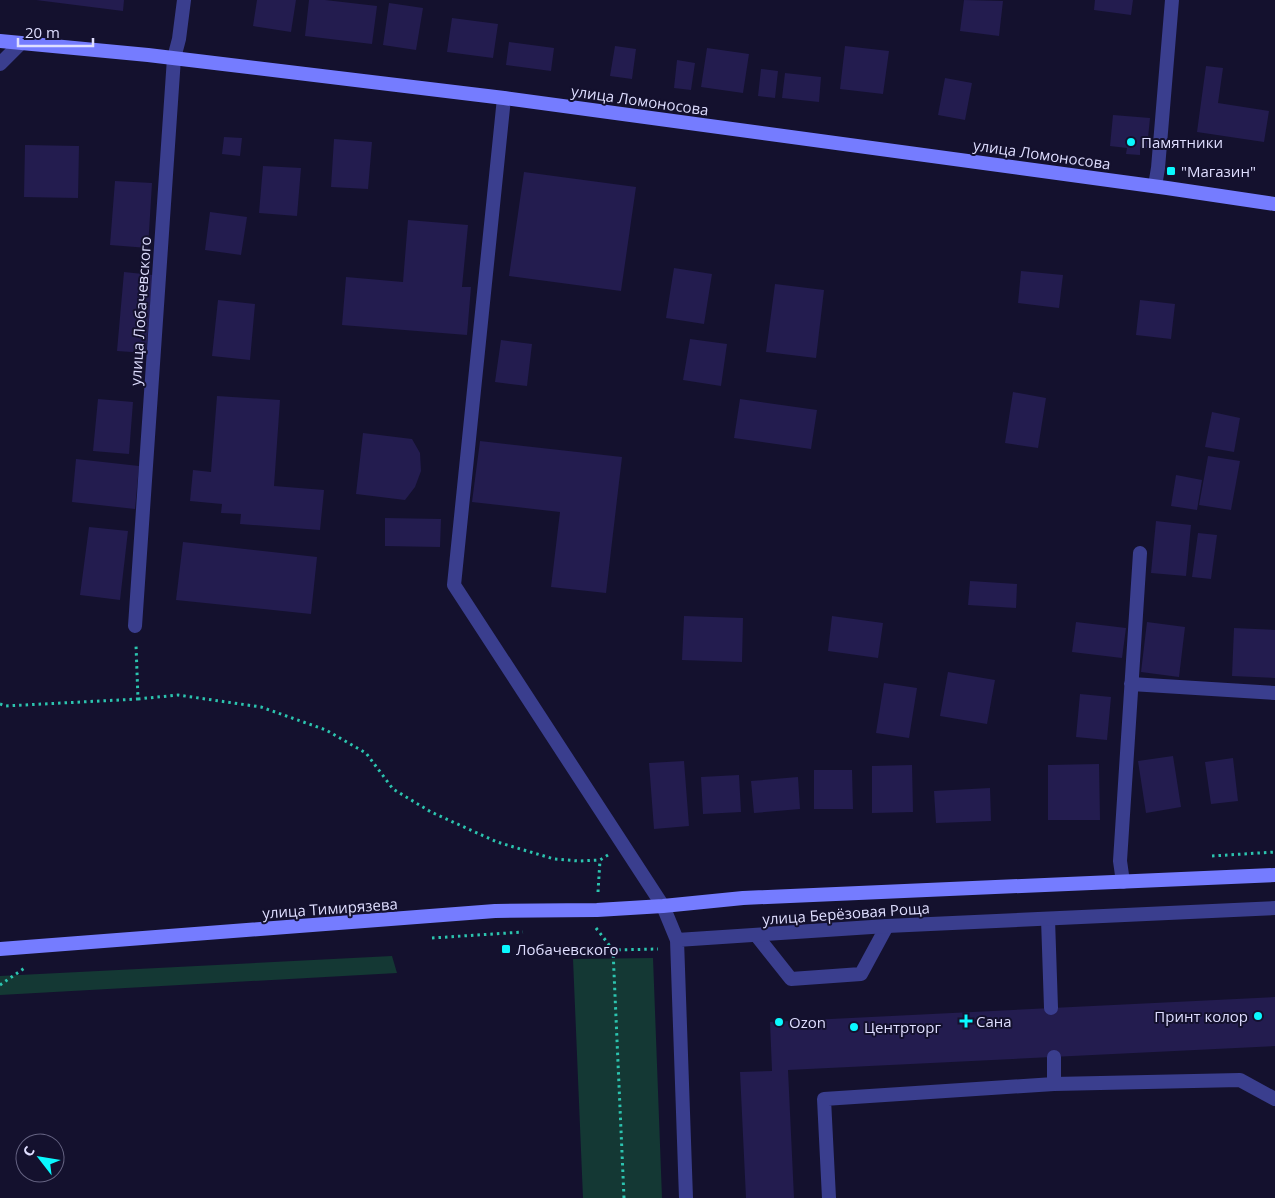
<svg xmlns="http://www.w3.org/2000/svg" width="1275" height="1198" font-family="'Open Sans',sans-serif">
<rect width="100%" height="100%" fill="#14112e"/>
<path fill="#143834" d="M392 956 397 973 0 995V976Z
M653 958 662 1198H583L573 959Z"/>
<path fill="#231c4f" d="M36 0H124L123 11Z
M257 0H296L291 32 253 26Z
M309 0H325L377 6 372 44 305 36Z
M964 0 1003 1 999 36 960 31Z
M1095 0H1133L1131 15 1094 10Z
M389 3 423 8 416 50 383 45Z
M452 18 498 24 493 58 447 52Z
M509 42 554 48 551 71 506 65Z
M615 46 636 49 632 79 610 76Z
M845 46 889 51 883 94 840 89Z
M707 48 749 54 743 93 701 87Z
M677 60 695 63 691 90 674 88Z
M1206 66 1223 68 1218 103 1269 111 1264 142 1197 132Z
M761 69 778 71 775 98 758 96Z
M785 73 821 77 819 102 782 98Z
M945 78 972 83 965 120 938 115Z
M1113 115 1150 118 1147 148 1140 147V155L1126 154 1127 148 1110 146Z
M224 137 242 138 240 156 222 154Z
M334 139 372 142 368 189 331 187Z
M25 145 79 146 78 198 24 197Z
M263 166 301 168 297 216 259 213Z
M524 172 636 187 621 291 509 276Z
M115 181 152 183 148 248 110 245Z
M210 212 247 217 241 255 205 250Z
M408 220 468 225 462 287H471L467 335 342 325 346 277 403 282Z
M674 268 712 274 704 324 666 318Z
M1021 271 1063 275 1059 308 1018 303Z
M124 272 153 275 146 353 117 351Z
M775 284 824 290 816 358 766 352Z
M218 300 255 304 250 360 212 356Z
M1140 300 1175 304 1171 339 1136 335Z
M690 339 727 344 721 386 683 380Z
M501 340 532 344 527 386 495 382Z
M1013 392 1046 398 1038 448 1005 443Z
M217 396 280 400 274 486 324 490 320 530 240 524 241 514 221 513 222 504 190 501 193 470 211 472Z
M98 399 133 402 129 454 93 451Z
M740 399 817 410 811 449 734 438Z
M1212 412 1240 418 1234 452 1205 447Z
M363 433 412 439 420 453 421 471 415 487 405 500 356 494Z
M480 441 622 457 606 593 551 587 560 512 472 502Z
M1208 456 1240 461 1231 510 1199 505Z
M76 459 139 466 135 509 72 502Z
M1176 475 1202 480 1197 510 1171 506Z
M385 518 441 519 440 547 385 546Z
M1156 521 1191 525 1186 576 1151 573Z
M89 527 128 531 120 600 80 595Z
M1198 533 1217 535 1211 579 1192 577Z
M183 542 317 557 311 614 176 600Z
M970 581 1017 584 1016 608 968 605Z
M684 616 743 618 742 662 682 660Z
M832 616 883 623 878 658 828 651Z
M1076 622 1126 628 1122 658 1072 652Z
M1147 622 1185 627 1179 677 1141 672Z
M1234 628 1275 630V678L1232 676Z
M948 672 995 680 987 724 940 716Z
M884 683 917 688 909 738 876 733Z
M1080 694 1111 697 1107 740 1076 737Z
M1173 756 1181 807 1146 813 1138 761Z
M1233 758 1238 801 1211 804 1205 762Z
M684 761 689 826 654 829 649 763Z
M1099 764 1100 820H1048V765Z
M912 765 913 812 872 813V766Z
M814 770H852L853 809H814Z
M739 775 741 812 703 814 701 777Z
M798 777 800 809 754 813 751 781Z
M990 788 991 821 936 823 934 791Z
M1275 997V1046L788 1070 794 1198H746L740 1072 772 1071 770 1022Z"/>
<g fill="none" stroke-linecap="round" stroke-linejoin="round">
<path stroke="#2cc4af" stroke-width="3" stroke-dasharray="2.5 4" stroke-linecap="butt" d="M138 699 178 695 261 707 326 730 366 753 393 789 431 812 497 842 554 859 579 861 600 860
M0 704 5 706 138 699 136 645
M1212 856 1275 852
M598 892 600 860 608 855
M596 928 613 950
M432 938 523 932
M0 985 26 967
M624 1198 613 950 658 949"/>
<path stroke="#3a3e8e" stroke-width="14" d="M0 64 20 44
M1131 684 1275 693
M1123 882 1120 861 1140 553
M1048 919 1051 1008
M756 935 791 979 861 974 887 926
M1054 1057V1084
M829 1198 824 1099 1054 1084 1240 1080 1275 1099"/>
<path stroke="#3a3e8e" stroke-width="14" d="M504 98 454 585 663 906 677 940 686 1198
M1155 186 1158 168 1172 0
M135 626 174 58 179 39 184 0
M677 940 887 926 1275 908"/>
<path stroke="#757cff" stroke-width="14" d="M0 41 148 55 504 98 1167 188 1275 204
M0 949 495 911 597 910 663 906 743 898 1275 875"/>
</g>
<g fill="#0af9ff" stroke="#14112e" stroke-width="2">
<circle cx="1131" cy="142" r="5"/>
<rect x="1166" y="166" width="10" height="10" rx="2.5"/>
<rect x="501" y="944" width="10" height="10" rx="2.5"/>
<circle cx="1258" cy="1016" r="5"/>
<path d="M963.5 1013.5h5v5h5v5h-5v5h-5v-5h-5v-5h5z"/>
<circle cx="779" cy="1022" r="5"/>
<circle cx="854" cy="1027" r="5"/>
</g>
<g text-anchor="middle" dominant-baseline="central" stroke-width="4" stroke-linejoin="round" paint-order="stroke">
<g font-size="15" fill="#dfdeff" stroke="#14112e">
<text transform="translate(640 100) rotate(8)">улица Ломоносова</text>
<text transform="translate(1042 154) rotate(8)">улица Ломоносова</text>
<text transform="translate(140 311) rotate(-86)">улица Лобачевского</text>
<text transform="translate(330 908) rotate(-4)">улица Тимирязева</text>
<text transform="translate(846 913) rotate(-4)">улица Берёзовая Роща</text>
</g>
<g font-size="15" fill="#dfdeff" stroke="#14112e" text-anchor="start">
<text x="1141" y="142">Памятники</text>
<text x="1181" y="171">"Магазин"</text>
<text x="516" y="949">Лобачевского</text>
<text x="1248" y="1016" text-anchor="end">Принт колор</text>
<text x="976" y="1021">Сана</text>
<text x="789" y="1022">Ozon</text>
<text x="864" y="1027">Центрторг</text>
</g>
</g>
<g transform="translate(40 1158) rotate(301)"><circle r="24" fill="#14112e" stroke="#656382"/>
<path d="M0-4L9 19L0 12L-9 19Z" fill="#0af9ff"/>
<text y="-8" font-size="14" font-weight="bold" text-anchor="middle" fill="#dfdeff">С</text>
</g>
<path d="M18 38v8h75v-8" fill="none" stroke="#dfdeff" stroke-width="2.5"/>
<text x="25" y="38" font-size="15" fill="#dfdeff" stroke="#14112e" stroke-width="4" paint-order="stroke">20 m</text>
</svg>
